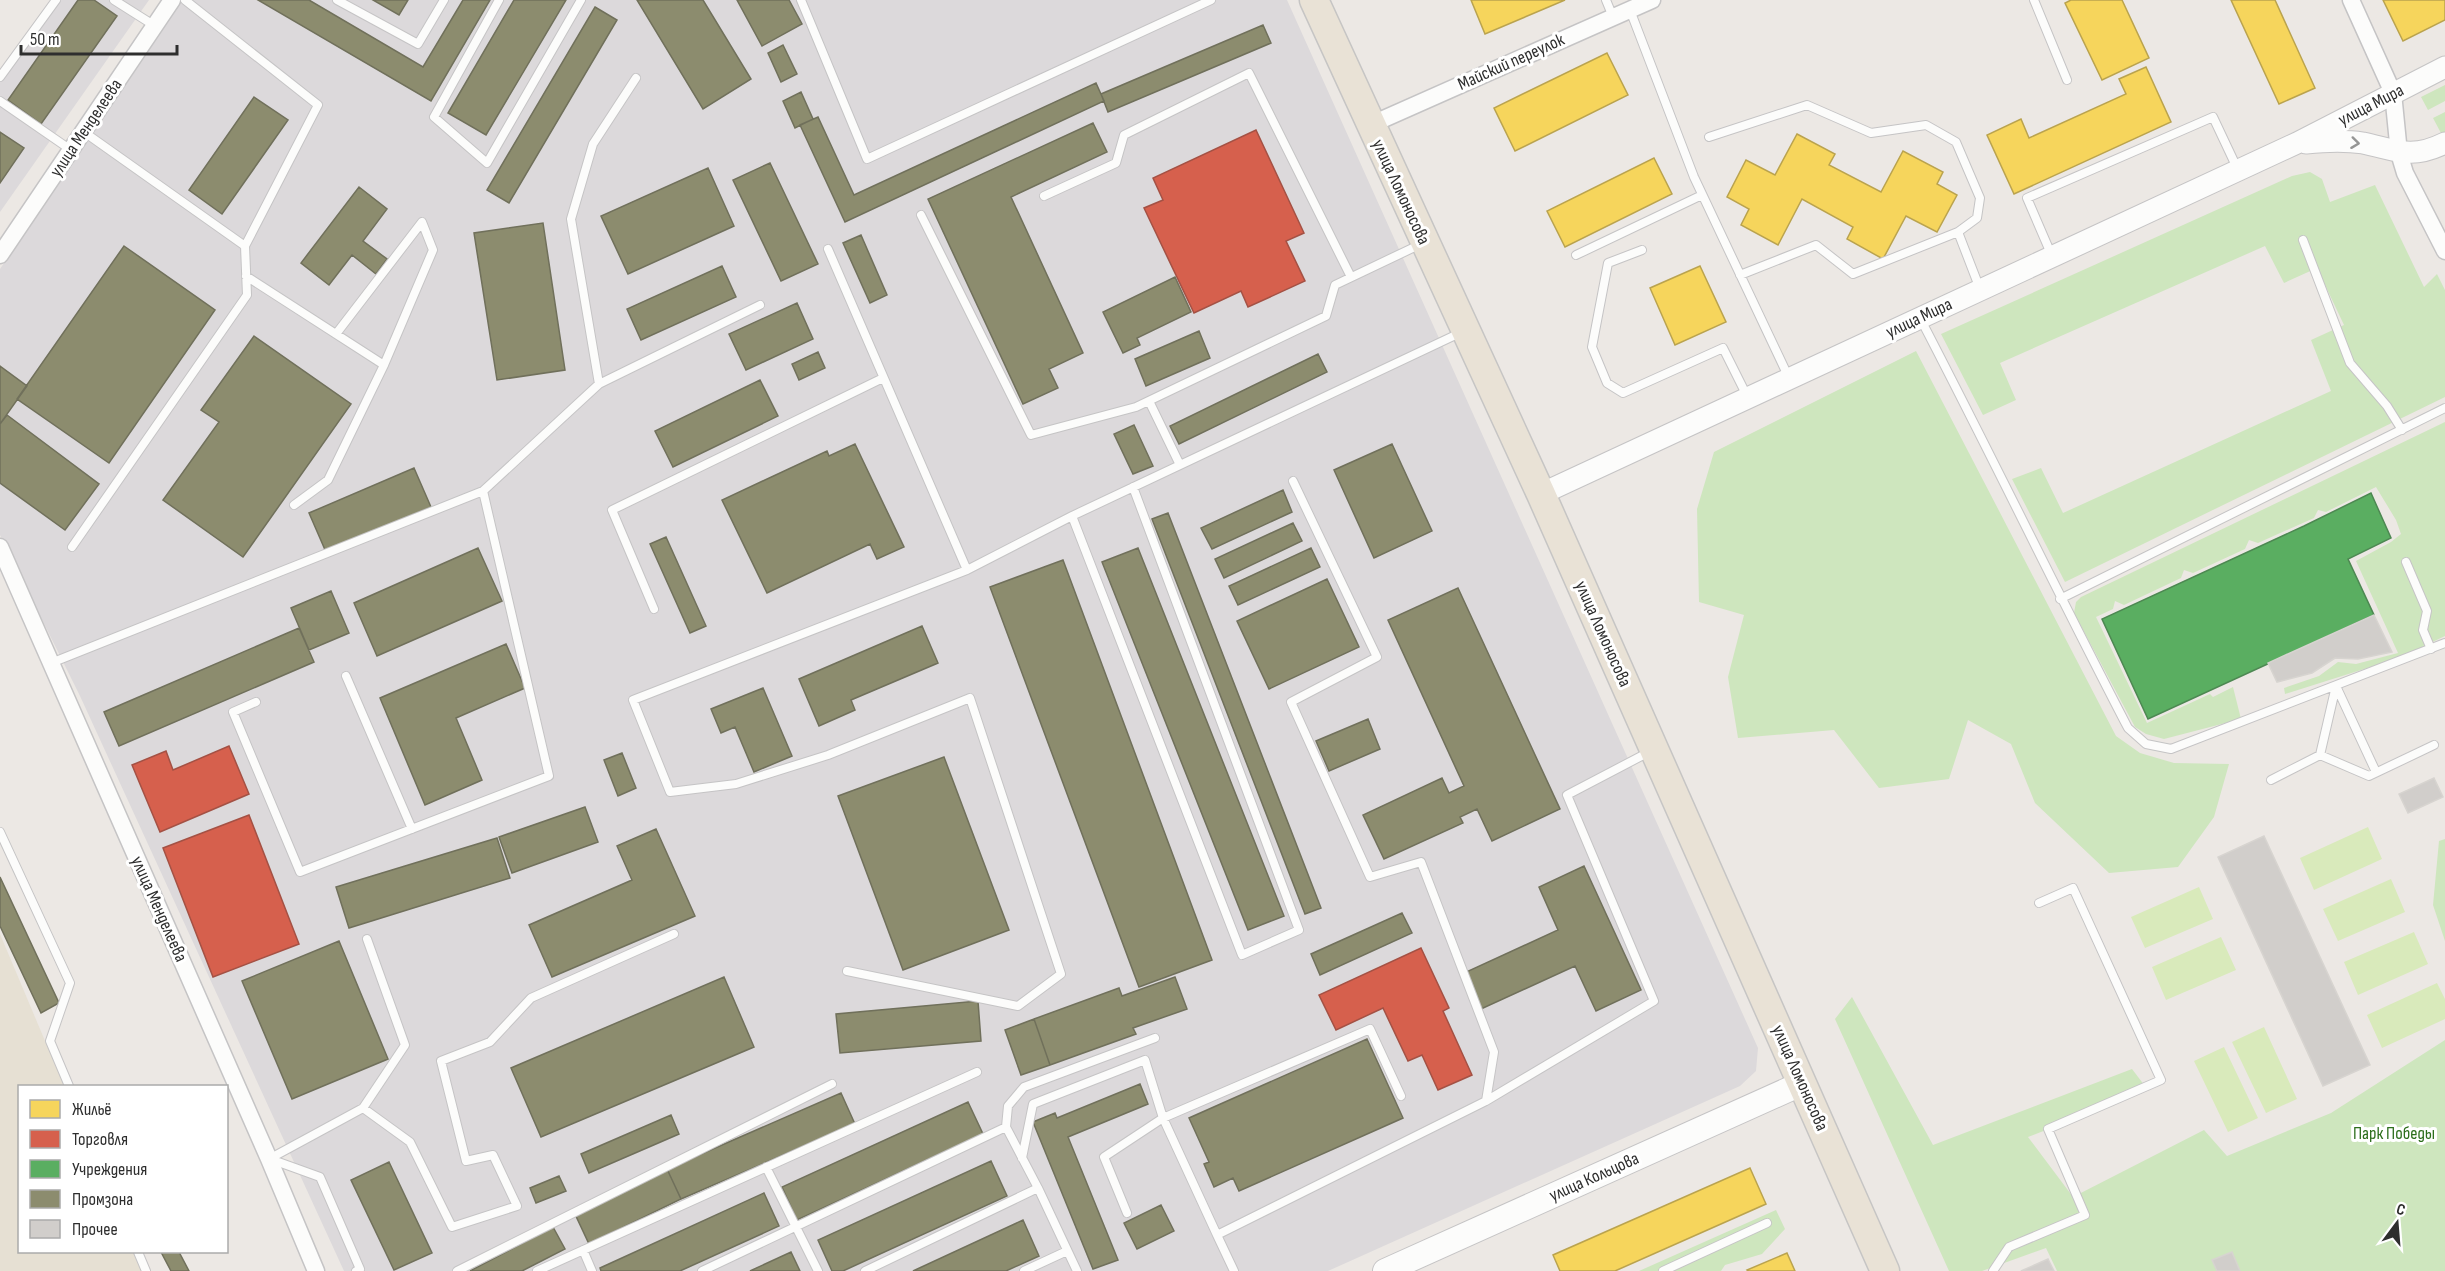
<svg xmlns="http://www.w3.org/2000/svg" width="2445" height="1271" font-family="'Sofia Sans Condensed',sans-serif">
<rect width="100%" height="100%" fill="#ece8e4"/>
<path fill="#dcd9db" d="M53 0H149L0 212V77Z
M181 0H1287L1758 1048 1756 1071 1740 1086 1328 1271H344L80 696 0 535V269Z"/>
<path fill="#e6e0d3" d="M0 934 64 1086H20V1252H133L141 1271H0Z"/>
<path fill="#cee6be" d="M2445 85V101L2428 110 2421 97Z
M2445 112V134L2442 135 2433 118Z
M2310 172 2322 179 2330 202 2375 185 2424 287 2437 274 2445 290V397L2065 582 2012 479 2041 468 2063 513 2331 391 2311 340 2344 325 2317 268 2284 283 2265 246 2000 363 2016 400 1983 415 1941 334 2292 176Z
M1916 351 2116 736 2140 753 2174 763 2229 764 2214 817 2178 867 2109 873 2035 803 2011 744 1968 720 1949 779 1879 788 1834 730 1738 738 1728 677 1744 615 1699 602 1697 509 1714 452Z
M2445 422V636L2399 658 2285 694 2284 688 2319 676 2338 662 2356 664 2398 653 2356 561 2391 542 2401 534 2396 520 2376 487 2326 512 2318 510 2314 518 2258 543 2249 540 2245 549 2193 573 2184 570 2181 578 2124 605 2115 601 2113 609 2096 617 2147 723 2210 694 2213 697 2233 687 2241 719 2164 739 2146 734 2135 727 2074 613 2076 602 2081 597Z
M2445 839V941L2433 905 2439 841Z
M1852 997 1933 1145 2132 1069 2148 1090 2028 1137 2073 1197 2204 1130 2227 1156 2331 1113 2445 1040V1271H2057L2046 1248 1982 1271H1949L1835 1019Z
M1776 1210 1785 1229 1762 1254 1725 1265 1721 1271H1639Z"/>
<path fill="#d9eabb" d="M2368 827 2382 859 2314 890 2300 858Z
M2391 879 2405 912 2338 941 2323 909Z
M2199 887 2213 919 2145 948 2131 917Z
M2414 932 2428 964 2358 995 2344 962Z
M2221 937 2236 970 2166 1000 2152 967Z
M2437 983 2445 999V1019L2382 1048 2367 1015Z
M2264 1027 2297 1099 2266 1113 2232 1042Z
M2224 1047 2258 1118 2228 1132 2194 1061Z"/>
<path fill="#f6d55c" stroke="#baa34e" stroke-width="1.5" d="M1471 0H1565L1485 34Z
M2071 0H2122L2149 58 2102 80 2065 3Z
M2231 0H2275L2315 88 2279 104Z
M2383 0H2445V20L2403 41Z
M1607 53 1628 95 1515 151 1494 108Z
M2146 67 2171 122 2014 194 1987 135 2021 119 2029 138 2126 94 2119 79Z
M1797 134 1835 154 1829 165 1881 192 1903 151 1943 172 1937 184 1957 195 1937 232 1906 216 1883 259 1847 239 1853 227 1802 199 1778 245 1741 225 1749 209 1727 197 1746 160 1775 175Z
M1654 158 1672 194 1565 247 1547 211Z
M1700 266 1726 322 1675 345 1650 288Z
M1750 1168 1766 1204 1615 1271H1560L1553 1255Z
M1787 1253 1795 1271H1748L1747 1270Z"/>
<path fill="#d6604d" stroke="#a45144" stroke-width="1.5" d="M1256 130 1304 233 1286 241 1305 281 1248 307 1241 291 1194 313 1144 208 1163 200 1153 178Z
M229 746 249 794 160 832 132 765 166 751 173 770Z
M249 815 299 944 213 977 163 848Z
M1421 948 1449 1008 1443 1011 1472 1075 1438 1090 1422 1055 1408 1061 1383 1008 1336 1030 1319 995Z"/>
<path fill="#5aae61" stroke="#4d8852" stroke-width="1.5" d="M2371 493 2391 538 2348 559 2374 615 2148 719 2102 619 2304 526Z"/>
<path fill="#8c8c6e" stroke="#70705b" stroke-width="1.5" d="M78 0H94L117 16 41 124 8 100Z
M258 0H309L423 67 463 0H490L431 101Z
M373 0H408L399 15Z
M514 0H566L486 135 448 113Z
M637 0H703L751 79 703 109Z
M737 0H789L802 24 762 46Z
M595 7 617 20 509 203 487 190Z
M1263 25 1271 43 1108 112 1101 94Z
M783 45 797 74 781 82 768 53Z
M1096 83 1104 101 845 222 800 125 818 117 854 195Z
M801 92 813 119 795 128 783 101Z
M254 97 288 120 222 214 189 190Z
M1093 123 1107 152 1011 197 1083 353 1049 369 1058 388 1023 404 928 199Z
M0 132 24 148 0 183Z
M770 163 818 264 781 281 733 180Z
M708 168 734 226 628 274 601 216Z
M359 187 387 209 363 241 387 259 376 274 352 255 329 285 301 263Z
M543 223 565 370 497 380 474 233Z
M861 235 887 295 870 303 843 243Z
M124 246 215 310 109 463 17 399Z
M722 266 736 297 641 340 627 309Z
M1175 277 1191 312 1137 338 1140 345 1123 353 1103 312Z
M797 303 813 339 746 370 729 334Z
M1199 331 1210 358 1146 386 1135 359Z
M254 336 351 404 243 557 163 500 219 422 201 410Z
M818 352 825 368 799 380 792 364Z
M1318 354 1327 372 1179 444 1170 426Z
M0 366 27 386 0 424Z
M760 380 778 416 673 467 655 431Z
M7 415 99 484 65 530 0 483V424Z
M1134 425 1153 466 1133 474 1114 434Z
M855 444 904 547 877 559 870 544 767 593 722 500 827 451 829 456Z
M1392 444 1432 531 1374 558 1334 470Z
M414 468 431 507 326 552 309 513Z
M1283 490 1292 512 1212 549 1201 528Z
M1168 513 1321 908 1305 914 1152 519Z
M1293 523 1302 541 1224 578 1215 559Z
M666 537 706 626 690 633 650 544Z
M478 548 502 601 377 656 354 603Z
M1138 548 1284 916 1248 930 1102 562Z
M1311 548 1320 567 1238 605 1229 586Z
M1063 560 1212 960 1139 987 990 587Z
M1327 579 1359 647 1269 689 1237 621Z
M1458 588 1560 809 1492 841 1477 809 1460 817 1463 823 1384 859 1363 815 1442 778 1449 793 1464 786 1388 620Z
M331 591 349 633 309 650 291 608Z
M922 626 938 663 851 700 855 710 819 726 799 679Z
M299 628 314 662 119 746 104 712Z
M506 644 525 688 456 718 482 780 425 805 380 698Z
M763 688 792 756 754 772 735 727 721 733 711 709Z
M1368 719 1380 749 1329 771 1316 741Z
M622 753 636 788 618 796 604 760Z
M944 757 1009 930 903 970 838 796Z
M585 807 598 842 512 873 499 837Z
M656 829 695 916 552 977 529 925 632 880 617 846Z
M497 838 510 878 349 928 336 887Z
M1584 866 1641 990 1596 1011 1575 966 1481 1009 1464 973 1558 930 1539 887Z
M0 877 59 1003 41 1013 0 926Z
M1402 913 1412 933 1320 975 1311 954Z
M339 941 388 1059 292 1099 242 981Z
M724 977 754 1047 541 1137 511 1068Z
M1175 977 1187 1009 1133 1028 1136 1034 1050 1065 1034 1019 1119 988 1122 996Z
M978 1001 981 1041 840 1053 836 1014Z
M1034 1019 1050 1065 1021 1075 1005 1030Z
M1367 1039 1403 1118 1239 1191 1233 1178 1214 1187 1204 1164 1209 1162 1189 1118Z
M1140 1084 1148 1104 1068 1137 1118 1260 1093 1269 1033 1122 1055 1113 1057 1118Z
M841 1093 855 1124 681 1199 667 1169Z
M968 1102 983 1134 797 1220 782 1187Z
M671 1115 679 1134 589 1173 581 1154Z
M991 1161 1007 1196 843 1271H832L818 1240Z
M389 1162 432 1253 394 1270 351 1180Z
M667 1169 681 1199 589 1244 575 1214Z
M559 1176 566 1191 536 1203 530 1188Z
M764 1193 779 1226 680 1271H601L600 1268Z
M1161 1205 1174 1231 1137 1249 1124 1223Z
M1023 1220 1039 1256 1006 1271H913Z
M553 1227 565 1249 522 1271H470Z
M161 1252H179L189 1271H171Z
M791 1252 800 1271H750Z"/>
<path fill="#d1cecb" stroke="#d7d4d0" stroke-width="1.5" d="M2374 615 2392 652 2358 659 2335 658 2312 673 2277 682 2268 663Z
M2434 778 2443 797 2408 813 2399 794Z
M2264 836 2370 1065 2323 1086 2218 857Z
M2232 1252 2240 1271H2217L2212 1260Z
M2048 1259 2054 1271H2021Z"/>
<g fill="none" stroke-linecap="round" stroke-linejoin="round">
<g stroke="#c5c4c5" stroke-width="10">
<path id="service" d="M114 0 155 26
M185 0 318 105 245 246
M337 0 418 44 444 0
M499 0 434 117 487 163 581 0
M801 0 867 159 1211 0
M1606 0 1613 17
M2034 0 2067 80
M1630 10 1694 177 1789 378
M0 77 56 0
M0 101 71 150
M1709 137 1807 105 1871 133 1926 125 1956 142 1980 198 1977 218 1958 232 1980 289
M1044 196 1116 163 1124 135 1249 73 1351 277
M921 215 1031 435 1136 407 1326 316 1335 285 1421 244
M2303 240 2350 363 2387 406 2402 430
M828 249 967 570 633 700 670 792 736 784 828 755 970 698 1061 974 1018 1006 847 971
M1642 250 1608 263 1592 347 1607 383 1623 393 1723 348 1748 398
M1576 255 1702 195
M2052 256 2027 198 2213 117 2238 170
M1740 275 1816 245 1853 274 1958 232
M246 276 384 365
M1920 318C1991 454 2057 592 2128 728L2146 744 2171 749 2445 643
M599 384 571 219 593 144 636 78
M1149 401 1180 465
M1293 481 1377 657 1291 702 1370 877 1421 862 1494 1052 1486 1101 1654 1001 1567 795 1651 751
M483 491 599 384 760 305
M294 505 328 480 384 365 433 250 422 222 336 334
M1072 516 1242 955 1299 930 1133 487
M72 547 247 295 245 246 84 132
M2406 562 2427 611 2423 630 2431 649
M967 570 1072 516 1462 332
M2060 599 2445 408
M654 609 612 510 883 378
M51 663 483 491 549 776 300 872 233 712 256 702
M346 676 412 829
M2320 755 2369 776 2434 745
M2271 780 2320 755 2336 686 2376 772
M0 832 70 983 50 1041 69 1086
M363 1108 410 1142 452 1227 517 1206 493 1155 466 1161 441 1061 490 1042 531 998 674 934
M1022 1158 1033 1104 1145 1060 1163 1118 1217 1235 1486 1101
M269 1159 363 1108 405 1045 367 939
M270 1159 320 1177 360 1269 356 1271
M766 1167 818 1271
M1038 1188 1006 1127 1008 1106 1024 1087 1155 1038
M1127 1213 1104 1157 1163 1118 1370 1029 1401 1096
M1217 1235 1234 1271
M583 1250 592 1271
M138 1252 146 1271
M457 1271 832 1084
M537 1271 977 1072
M702 1271 1006 1127
M865 1271 1038 1188 1077 1271
M1024 1271 1067 1251
M1663 1271 1767 1223
M1993 1271 2009 1247 2085 1215 2048 1129 2161 1080 2073 888 2039 903"/>
</g>
<g stroke="#c5c4c5" stroke-width="19">
<path id="minor" d="M2351 0 2393 93 2399 153 2405 173 2445 251
M1370 125 1652 0
M0 255 172 0
M0 547 269 1159 316 1271"/>
</g>
<g stroke="#c5c4c5" stroke-width="23">
<path id="tertiary" d="M2306 143C2325 141 2344 140 2363 143 2396 150 2411 160 2445 143
M1541 494 2297 143 2445 67"/>
</g>
<g stroke="#c5c4c5" stroke-width="26">
<path id="secondary" d="M1385 1271 1803 1083"/>
</g>
<g stroke="#c6c5c4" stroke-width="31">
<path id="trunk" d="M1314 0 1541 494 1885 1271"/>
</g>
<use href="#service" stroke="#fcfcfb" stroke-width="8"/>
<use href="#minor" stroke="#fcfcfb" stroke-width="16"/>
<use href="#tertiary" stroke="#fcfcfb" stroke-width="21"/>
<use href="#secondary" stroke="#fcfcfb" stroke-width="24"/>
<use href="#trunk" stroke="#e9e2d6" stroke-width="28"/>
</g>
<defs><path id="oneway-chevron" d="M-2-3.5L2.5 0L-2 3.5" fill="none" stroke-width="1.6" stroke-linecap="round" stroke-linejoin="round" transform="scale(1.5)"/></defs>
<use stroke="#959594" href="#oneway-chevron" transform="translate(2355 143) rotate(7)"/>
<g text-anchor="middle" dominant-baseline="central" stroke-width="6" stroke-linejoin="round" paint-order="stroke">
<g font-size="18" fill="#2e2e2e" stroke="#fff">
<text transform="translate(1511 62) rotate(-24)">Майский переулок</text>
<text transform="translate(2371 105) rotate(-27)">улица Мира</text>
<text transform="translate(86 128) rotate(-56)">улица Менделеева</text>
<text transform="translate(1401 192) rotate(65)">улица Ломоносова</text>
<text transform="translate(1919 318) rotate(-25)">улица Мира</text>
<text transform="translate(1603 634) rotate(66)">улица Ломоносова</text>
<text transform="translate(159 909) rotate(66)">улица Менделеева</text>
<text transform="translate(1800 1078) rotate(66)">улица Ломоносова</text>
<text transform="translate(1594 1177) rotate(-24)">улица Кольцова</text>
</g>
<g font-size="18" fill="#2c6e1b" stroke="#fff">
<text x="2394" y="1133">Парк Победы</text>
</g>
</g>
<rect x="18" y="1085" width="210" height="168" fill="#ffffff" stroke="#ababab" stroke-width="1.5"/>
<rect x="30" y="1100" width="30" height="18" fill="#f6d55c" stroke="#ababab" stroke-width="1.5"/>
<text x="72" y="1115" font-size="18" fill="#2e2e2e">Жильё</text>
<rect x="30" y="1130" width="30" height="18" fill="#d6604d" stroke="#ababab" stroke-width="1.5"/>
<text x="72" y="1145" font-size="18" fill="#2e2e2e">Торговля</text>
<rect x="30" y="1160" width="30" height="18" fill="#5aae61" stroke="#ababab" stroke-width="1.5"/>
<text x="72" y="1175" font-size="18" fill="#2e2e2e">Учреждения</text>
<rect x="30" y="1190" width="30" height="18" fill="#8c8c6e" stroke="#ababab" stroke-width="1.5"/>
<text x="72" y="1205" font-size="18" fill="#2e2e2e">Промзона</text>
<rect x="30" y="1220" width="30" height="18" fill="#d1cecb" stroke="#ababab" stroke-width="1.5"/>
<text x="72" y="1235" font-size="18" fill="#2e2e2e">Прочее</text>
<g transform="translate(2397 1223) rotate(16)" stroke="#ffffff" stroke-width="4.5" paint-order="stroke">
<path d="M0-4.5L10 22L0 15L-10 22Z" fill="#2e2e2e"/>
<text y="-9" font-size="16" font-weight="bold" text-anchor="middle" fill="#2e2e2e">С</text>
</g>
<path d="M21 45v9h156v-9" fill="none" stroke="#2e2e2e" stroke-width="3"/>
<text x="30" y="45" font-size="18" fill="#2e2e2e" stroke="#ffffff" stroke-width="4.5" paint-order="stroke">50 m</text>
</svg>
